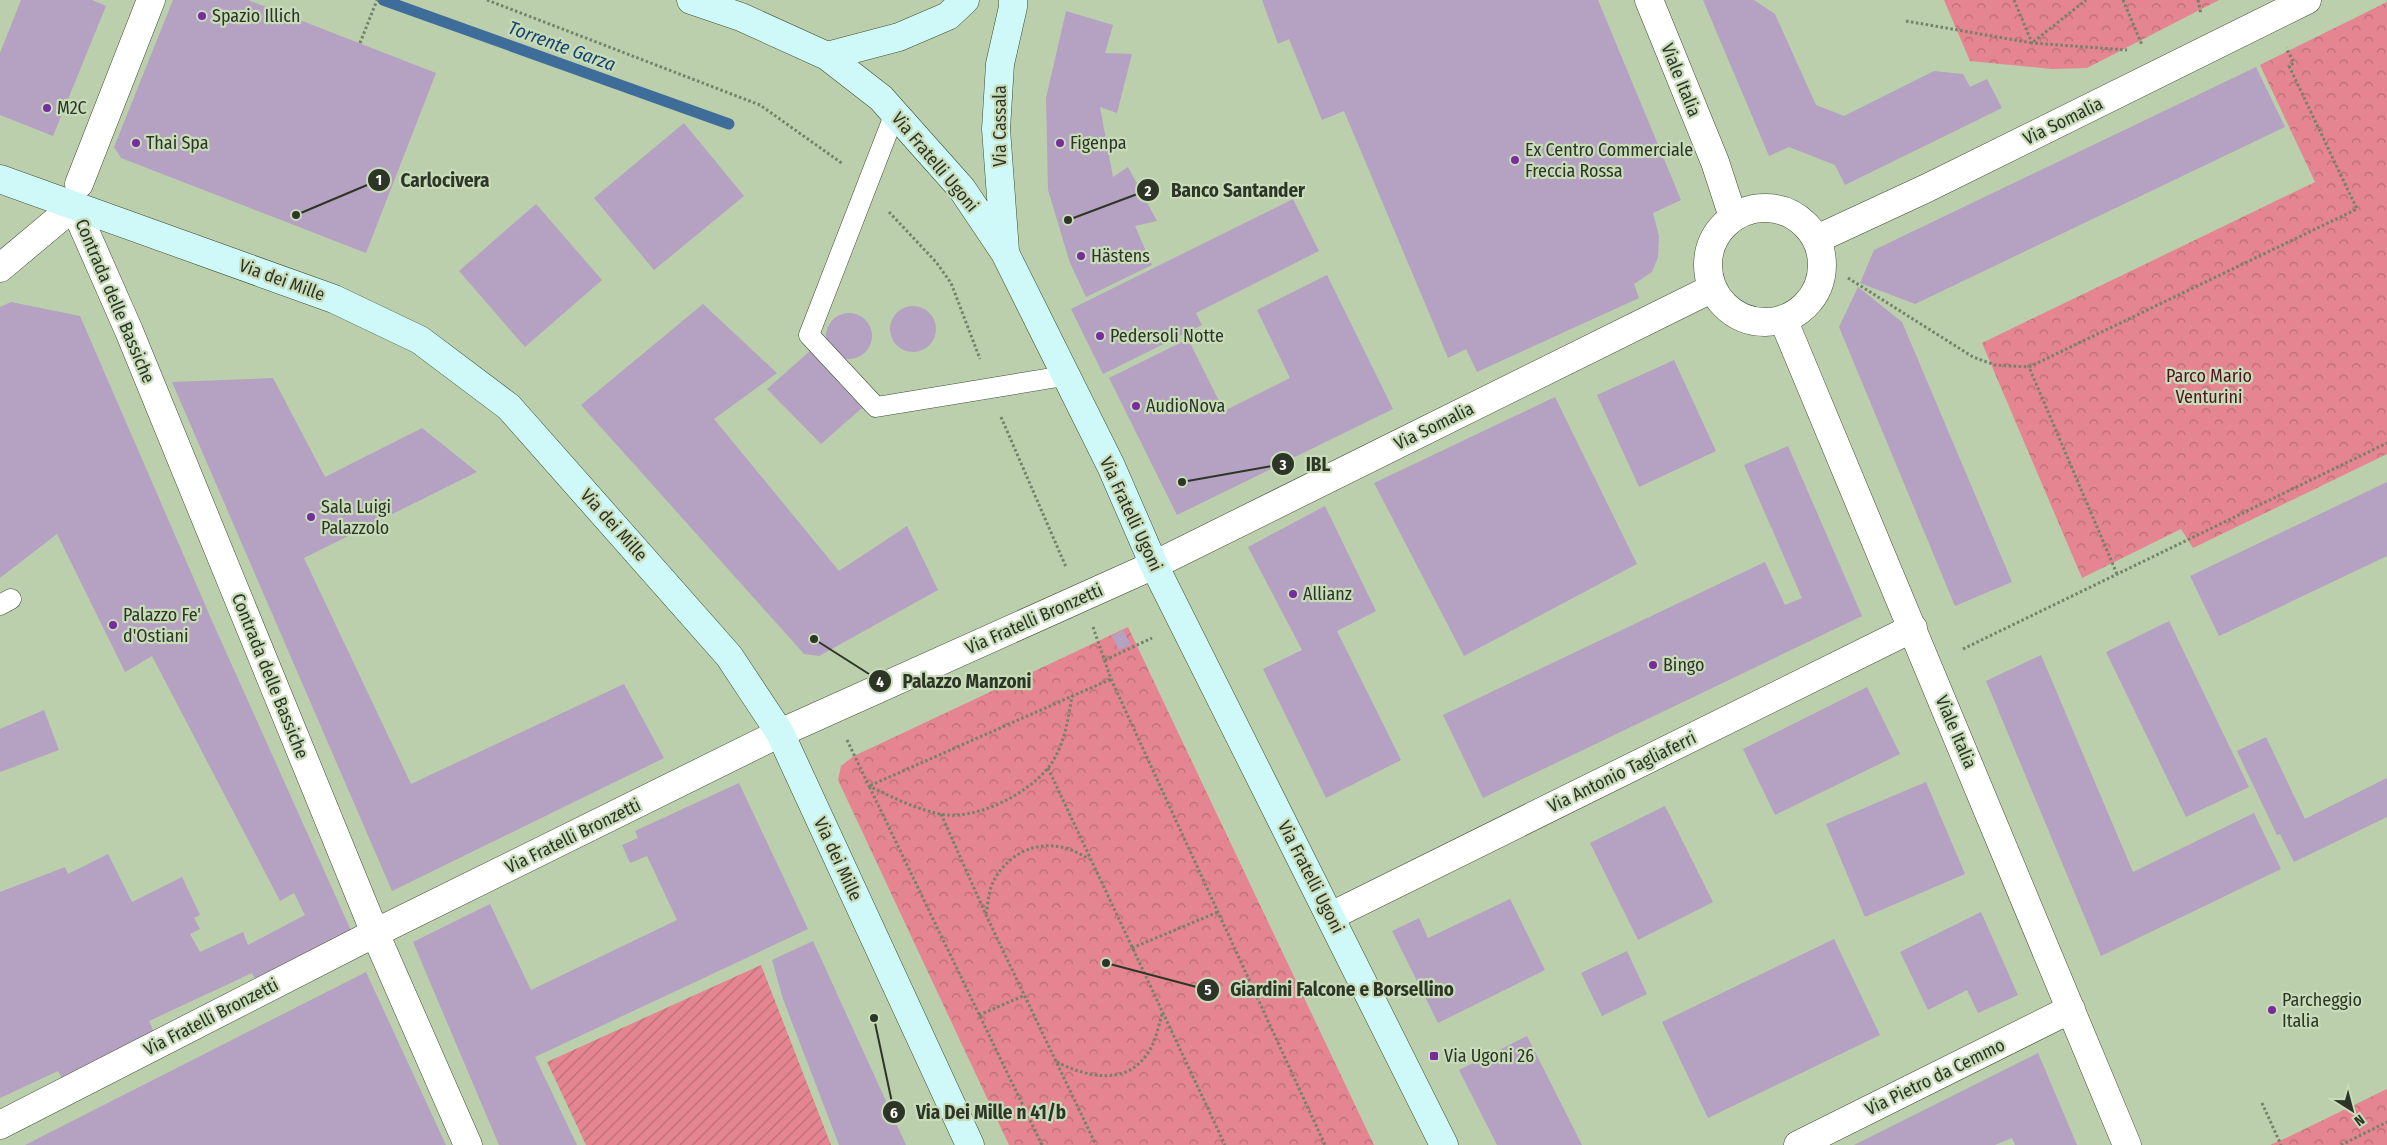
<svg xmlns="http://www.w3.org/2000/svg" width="2387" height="1145" font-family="'Fira Sans Condensed',sans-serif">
<defs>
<pattern id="park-crowns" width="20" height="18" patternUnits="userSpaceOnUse" patternTransform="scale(1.25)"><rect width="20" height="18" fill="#e48591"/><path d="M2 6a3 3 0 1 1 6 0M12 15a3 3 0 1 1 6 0" fill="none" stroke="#b96e76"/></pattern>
<pattern id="garden-furrows" width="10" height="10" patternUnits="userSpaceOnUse" patternTransform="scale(1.25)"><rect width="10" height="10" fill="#e48591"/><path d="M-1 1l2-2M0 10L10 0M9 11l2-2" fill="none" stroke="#b96e76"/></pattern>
</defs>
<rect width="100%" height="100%" fill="#bbcfad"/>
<path fill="url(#park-crowns)" d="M1944 0H2219L2087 68 2052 69 1970 61Z
M2387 2V454L2193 548 2181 529 2082 578 1982 343 2315 182 2260 65Z
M1128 627 1374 1145H1009L838 780 841 766 854 756Z
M2387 1089V1145H2270L2286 1138Z"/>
<path fill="url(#garden-furrows)" d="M761 965 831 1145H586L547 1062Z"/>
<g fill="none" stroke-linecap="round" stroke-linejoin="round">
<path stroke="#3e6d9a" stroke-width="11" d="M383 0 729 124"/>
</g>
<path fill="#b5a1c1" d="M21 0H92L106 6 53 136 0 115V53Z
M173 0H248L436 73 366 253 121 158 114 147Z
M1262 0H1598L1681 200 1653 213 1659 236 1658 257 1652 272 1634 284 1639 298 1477 372 1466 349 1448 358 1344 111 1322 120 1289 39 1278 44Z
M1703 0H1754L1775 14 1816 105 1844 116 1934 71 1963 74 1970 87 1987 79 2002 108 1845 185 1835 165 1789 147 1769 156Z
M1066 11 1113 25 1105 53 1132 54 1117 113 1100 107 1113 177 1128 167 1157 221 1135 226 1152 265 1086 297 1070 263 1048 190 1046 98Z
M2256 67 2285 127 1915 304 1860 283 1874 250Z
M684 123 744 196 654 270 594 198Z
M1293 199 1319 251 1196 313 1202 325 1103 374 1071 309Z
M536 204 602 280 525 347 459 271Z
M1327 275 1393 409 1177 515 1109 378 1188 339 1224 411 1290 378 1257 310Z
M1858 287 1902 322 2012 582 1955 606 1839 327Z
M11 302 80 316 213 623 353 935 257 983 252 973 149 1021 154 1032 62 1078 58 1071 0 1098V892L65 867 68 874 108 854 132 902 182 877 200 915 194 918 200 929 190 934 200 952 243 932 248 945 305 915 294 893 280 901 152 656 125 672 57 534 0 578V307Z
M703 304 777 373 714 419 839 571 907 526 938 590 819 656 804 654 581 405Z
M890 329a23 23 0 1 1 46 0a23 23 0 1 1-46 0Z
M826 336a23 23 0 1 1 46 0a23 23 0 1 1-46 0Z
M810 351 862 408 821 444 767 389Z
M1674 360 1716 451 1639 487 1597 395Z
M273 378 325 477 422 428 477 472 304 558 411 784 624 684 664 758 392 891 172 382Z
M1555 397 1637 564 1464 656 1374 483Z
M1788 446 1862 616 1483 798 1443 715 1765 562 1785 605 1802 598 1744 465Z
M2387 482V556L2219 636 2190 576Z
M1325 506 1376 611 1337 631 1401 760 1326 798 1263 669 1302 650 1248 547Z
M2169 621 2249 787 2186 817 2106 652Z
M1123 630 1131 645 1119 650 1112 636Z
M2041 655 2133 872 2254 813 2281 869 2101 956 1986 681Z
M1867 687 1900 754 1775 815 1743 749Z
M44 710 59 750 0 772V729Z
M2266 737 2305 819 2387 778V817L2294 862 2280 834 2277 835 2237 751Z
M1926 782 1965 874 1865 917 1826 824Z
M739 783 808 929 535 1057 577 1145H499L413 942 490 904 531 990 677 920 647 856 630 863 622 845 638 838 635 831Z
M1665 806 1713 902 1638 940 1590 843Z
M1510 899 1545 970 1438 1023 1392 931 1419 918 1428 938Z
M1981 912 2018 995 1978 1013 1967 990 1928 1010 1900 952Z
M1834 939 1880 1035 1708 1118 1662 1022Z
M813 941 906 1145H839L783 999 772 960Z
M1627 951 1647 994 1602 1016 1581 973Z
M366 972 446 1145H25Z
M1527 1036 1582 1145H1497L1459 1070Z
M2038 1053 2077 1145H2015L2012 1138 1995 1145H1854Z"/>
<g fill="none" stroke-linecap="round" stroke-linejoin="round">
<g stroke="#3d4e31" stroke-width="21">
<path id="service" d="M895 113 809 335 876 407 1064 376
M0 605 11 599"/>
</g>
<g stroke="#3d4e31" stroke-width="29">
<path id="minor" d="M1649 0 1715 162 1733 217
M79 184 151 0
M1708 265a57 57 0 1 1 114 0a57 57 0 1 1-114 0Z
M1817 239 1927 188 2307 0
M0 268 74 206 129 331 375 933 468 1145
M1783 319 2127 1145
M1331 916 1913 628
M0 1125 375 933 780 733 1154 565 1713 288
M1798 1145 2071 1009"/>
</g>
<g stroke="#3d4e31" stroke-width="29">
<path id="secondary" d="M691 0 741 17 827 56 881 98 962 189 1005 253 1111 466 1154 565 1444 1145
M827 56 899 37 948 16 965 0
M0 179 334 299 420 340 509 407 729 656 780 733 970 1145
M1005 251 996 129 1000 64 1013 7V0"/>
</g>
<path stroke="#74826a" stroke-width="3" stroke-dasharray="2.5 2.5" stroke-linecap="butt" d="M487 0 760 105 843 164
M2014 0 2032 43 2127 50
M2123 0 2142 45
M2198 0 2201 14
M1906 21 2032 43 2086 0
M360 43 377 0
M889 212 936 262 951 283 980 359
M1848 278 1973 357 1995 365 2029 367
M1001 417 1066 567
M2117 574 2029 367 2357 209 2289 66 2294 63 2286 48
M1093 627 1111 679 1325 1145
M1963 649 2387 443
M1105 660 1152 638
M847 740 869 786C892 797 915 809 940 814 975 821 1026 795 1048 768 1064 748 1068 720 1072 696
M1048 768 1225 1145
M941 814 986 915 1096 1145
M986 914C988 906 988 896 991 887 1003 856 1036 838 1068 849 1075 851 1082 855 1089 859
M1132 948 1218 912
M979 1015 1025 995
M1057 1062C1084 1076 1123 1086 1145 1057 1155 1045 1158 1028 1162 1014
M2262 1103 2281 1145
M1042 1145 869 786 1111 679
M2341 1145 2387 1122"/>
<use href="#service" stroke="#fff" stroke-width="20"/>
<use href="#minor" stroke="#fff" stroke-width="28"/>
<use href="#secondary" stroke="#cff9f8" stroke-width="28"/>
</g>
<g fill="#782c9e" stroke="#c8dcb9" stroke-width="2">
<circle cx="202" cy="16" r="5"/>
<circle cx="47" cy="108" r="5"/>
<circle cx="136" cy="143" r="5"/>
<circle cx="1060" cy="143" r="5"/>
<circle cx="1515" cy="160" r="5"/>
<circle cx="1081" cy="256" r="5"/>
<circle cx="1100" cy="336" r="5"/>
<circle cx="1136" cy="406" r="5"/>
<circle cx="311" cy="517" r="5"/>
<circle cx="1293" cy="594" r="5"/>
<circle cx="113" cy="625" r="5"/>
<circle cx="1653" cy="665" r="5"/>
<circle cx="2272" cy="1010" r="5"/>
<rect x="1429" y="1051" width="10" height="10" rx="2.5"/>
</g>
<g text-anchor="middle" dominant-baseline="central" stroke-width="4.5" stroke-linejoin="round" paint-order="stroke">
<g font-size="18" fill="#2d3527" stroke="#c8dcb9" text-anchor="start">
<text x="212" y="16">Spazio Illich</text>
<text x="57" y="108">M2C</text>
<text x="146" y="143">Thai Spa</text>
<text x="1070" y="143">Figenpa</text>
<text x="1525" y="150">Ex Centro Commerciale<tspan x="1525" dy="21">Freccia Rossa</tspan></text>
<text x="1091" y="256">Hästens</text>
<text x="1110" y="336">Pedersoli Notte</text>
<text x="1146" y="406">AudioNova</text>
<text x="321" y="507">Sala Luigi<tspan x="321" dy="21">Palazzolo</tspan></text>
<text x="1303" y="594">Allianz</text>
<text x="123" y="615">Palazzo Fe'<tspan x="123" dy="21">d'Ostiani</tspan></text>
<text x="1663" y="665">Bingo</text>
<text x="2282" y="1000">Parcheggio<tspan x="2282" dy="21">Italia</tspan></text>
<text x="1444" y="1056">Via Ugoni 26</text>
</g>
<g font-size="18" fill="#2d3527" stroke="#c8dcb9">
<text transform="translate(1681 80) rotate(68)">Viale Italia</text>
<text transform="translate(2063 121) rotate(-26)">Via Somalia</text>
<text transform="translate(1000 126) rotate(-90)">Via Cassala</text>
<text transform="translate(935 162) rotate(50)">Via Fratelli Ugoni</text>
<text transform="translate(282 280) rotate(20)">Via dei Mille</text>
<text transform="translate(115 301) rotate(67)">Contrada delle Bassiche</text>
<text transform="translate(1434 426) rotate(-26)">Via Somalia</text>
<text transform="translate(1131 514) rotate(65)">Via Fratelli Ugoni</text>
<text transform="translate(614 525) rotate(48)">Via dei Mille</text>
<text transform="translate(1034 619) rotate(-24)">Via Fratelli Bronzetti</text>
<text transform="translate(270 676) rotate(68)">Contrada delle Bassiche</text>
<text transform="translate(1956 732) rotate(67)">Viale Italia</text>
<text transform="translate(1622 772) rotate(-26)">Via Antonio Tagliaferri</text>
<text transform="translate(573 836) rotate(-26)">Via Fratelli Bronzetti</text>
<text transform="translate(838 859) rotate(65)">Via dei Mille</text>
<text transform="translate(1311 877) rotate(63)">Via Fratelli Ugoni</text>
<text transform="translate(211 1017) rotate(-27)">Via Fratelli Bronzetti</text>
<text transform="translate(1935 1077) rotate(-26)">Via Pietro da Cemmo</text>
</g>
<g font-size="18" fill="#511220" stroke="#c8dcb9">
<text x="2209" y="376">Parco Mario<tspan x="2209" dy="21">Venturini</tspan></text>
</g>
<g font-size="19" font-style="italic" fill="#174472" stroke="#c8dcb9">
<text transform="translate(562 46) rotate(20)">Torrente Garza</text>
</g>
</g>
<path fill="none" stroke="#2d3527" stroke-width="2" d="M296 215L379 180M1068 220L1148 190M1182 482L1283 464M814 639L880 681M1106 963L1208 990M874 1018L894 1112"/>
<g fill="#2d3527" stroke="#c8dcb9" stroke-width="2">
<circle cx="296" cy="215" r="5"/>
<circle cx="1068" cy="220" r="5"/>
<circle cx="1182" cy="482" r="5"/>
<circle cx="814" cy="639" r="5"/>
<circle cx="1106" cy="963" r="5"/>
<circle cx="874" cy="1018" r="5"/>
<circle cx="379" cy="180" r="12"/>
<circle cx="1148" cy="190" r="12"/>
<circle cx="1283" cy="464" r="12"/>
<circle cx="880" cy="681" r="12"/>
<circle cx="1208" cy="990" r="12"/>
<circle cx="894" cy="1112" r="12"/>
</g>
<g font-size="15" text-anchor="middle" font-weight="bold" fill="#fff">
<text x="379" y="185">1</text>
<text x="1148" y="196">2</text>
<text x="1283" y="470">3</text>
<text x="880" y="687">4</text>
<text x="1208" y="995">5</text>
<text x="894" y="1118">6</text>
</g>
<g font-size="19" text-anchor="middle" font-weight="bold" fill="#2d3527" stroke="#c8dcb9" stroke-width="4.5" stroke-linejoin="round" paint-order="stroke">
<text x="445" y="187">Carlocivera</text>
<text x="1238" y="197">Banco Santander</text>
<text x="1318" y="471">IBL</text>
<text x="967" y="688">Palazzo Manzoni</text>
<text x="1342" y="996">Giardini Falcone e Borsellino</text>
<text x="991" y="1119">Via Dei Mille n 41/b</text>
</g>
<g transform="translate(2352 1110) rotate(144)" stroke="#c8dcb9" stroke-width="4" paint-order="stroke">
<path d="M0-4L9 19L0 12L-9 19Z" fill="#2d3527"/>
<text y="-8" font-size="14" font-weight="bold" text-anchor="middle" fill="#2d3527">N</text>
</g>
</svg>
